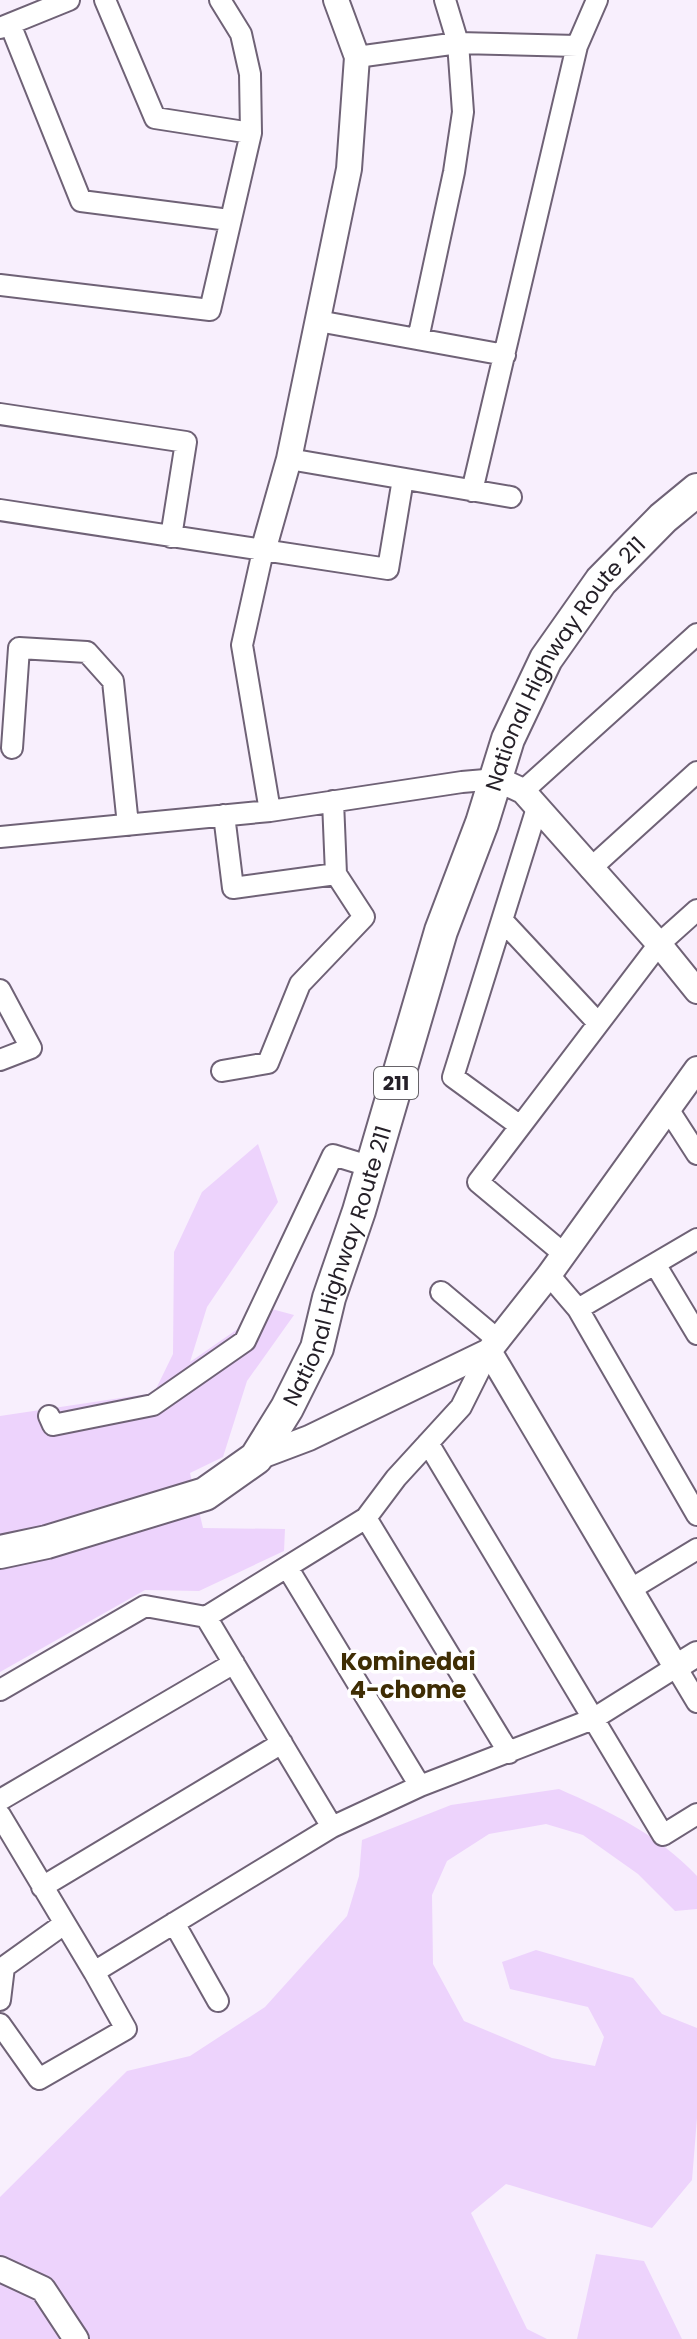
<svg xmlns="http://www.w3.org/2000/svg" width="697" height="2339" font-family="Poppins,sans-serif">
<rect width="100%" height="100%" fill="#f8effd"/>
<path fill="#edd3fc" d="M258 1144 278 1202 207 1307 190 1362 268 1308 294 1315 247 1381 223 1457 190 1473 203 1528 285 1529 284 1551 199 1591 145 1590 0 1672V1416L154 1393 173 1354 174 1252 202 1192Z
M559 1789C609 1811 659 1835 697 1876V1909L675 1911 638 1874 583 1835 546 1824 489 1834 447 1861 432 1895 433 1964 464 2021 552 2058 595 2066 604 2037 588 2007 510 1989 502 1962 536 1950 633 1978 662 2014 697 2028V2118L692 2180 652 2228 506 2184 471 2213 527 2329 547 2339H0V2197L127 2071 190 2056 265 2007 347 1916 359 1876 362 1840 451 1805Z
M596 2254 644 2261 682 2339H577Z"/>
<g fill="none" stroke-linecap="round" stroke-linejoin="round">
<g stroke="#6f6276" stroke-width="24">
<path id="minor" d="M105 0 155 118 251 133
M10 24 81 201 229 220
M0 28 69 0
M357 57 458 43 577 46
M0 285 210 310 251 133 250 74 241 34 220 0
M318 321 505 355
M418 339 454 172 463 112 458 43 445 0
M0 414 186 442 171 537
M289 459 511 497
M472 491 577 46 597 0
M0 510 388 569 403 479
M263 551 242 645 270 811
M12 748 19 648 87 652 113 681 128 825
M523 791 697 634
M224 815 233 888 336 874 333 801
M0 837 270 811 462 782 497 779
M590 869 697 772
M502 920 598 1023
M0 990 31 1048 0 1060
M222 1071 268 1063 300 984 364 917 336 874
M668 1109 697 1154
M520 1126 453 1077 537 808
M564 1254 478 1182 659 944 697 910
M655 1264 697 1334
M549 1275 578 1309 697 1515
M441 1292 498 1340
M578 1309 697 1239
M49 1416 53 1425 153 1405 245 1341 333 1155 372 1167
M428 1443 663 1835 697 1814
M366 1518 509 1753
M287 1567 420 1786
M631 1589 697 1549
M206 1617 332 1827
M0 1690 145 1606 206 1617 366 1518 396 1478 461 1407 489 1351
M0 1800 234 1663
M0 1815 94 1972 332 1827 420 1786 593 1719 676 1667 697 1702
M42 1887 282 1743
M174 1923 218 2001
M0 2000 4 1967 64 1924
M0 2024 39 2079 126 2029 94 1972"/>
</g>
<g stroke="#6f6276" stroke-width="28">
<path id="tertiary" d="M263 551 289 459 349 169 357 57 336 0
M497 779 523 791 659 944 697 991
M489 1351 676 1667 697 1654
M256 1458 309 1438 489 1351 549 1275 697 1069
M0 2269 43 2289 76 2339"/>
</g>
<g stroke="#6f6276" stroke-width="36">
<g id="trunk">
<path id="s1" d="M0 1552 47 1542 205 1494 256 1458 287 1408 317 1348 329 1298 359 1211 441 931 482 823 508 739 546 659 601 581 663 518 697 490"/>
</g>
</g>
<use href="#minor" stroke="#fff" stroke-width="20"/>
<use href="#tertiary" stroke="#fff" stroke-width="24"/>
<use href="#trunk" stroke="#fff" stroke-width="32"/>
</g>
<g text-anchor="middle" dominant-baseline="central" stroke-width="7" stroke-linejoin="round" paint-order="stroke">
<rect fill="#fff" stroke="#666368" stroke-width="2" x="374" y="1067" width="44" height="32" rx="6"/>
<g font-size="20" font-weight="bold" fill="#252028">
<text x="396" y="1083">211</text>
</g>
<g font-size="22" fill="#252028" stroke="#fff">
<text stroke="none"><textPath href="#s1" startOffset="1134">National Highway Route 211</textPath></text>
<text stroke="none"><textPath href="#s1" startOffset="486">National Highway Route 211</textPath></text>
</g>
<g font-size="24" font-weight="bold" fill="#3f2d04" stroke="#fff">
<text x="408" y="1661">Kominedai<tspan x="408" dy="28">4-chome</tspan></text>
</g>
</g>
</svg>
